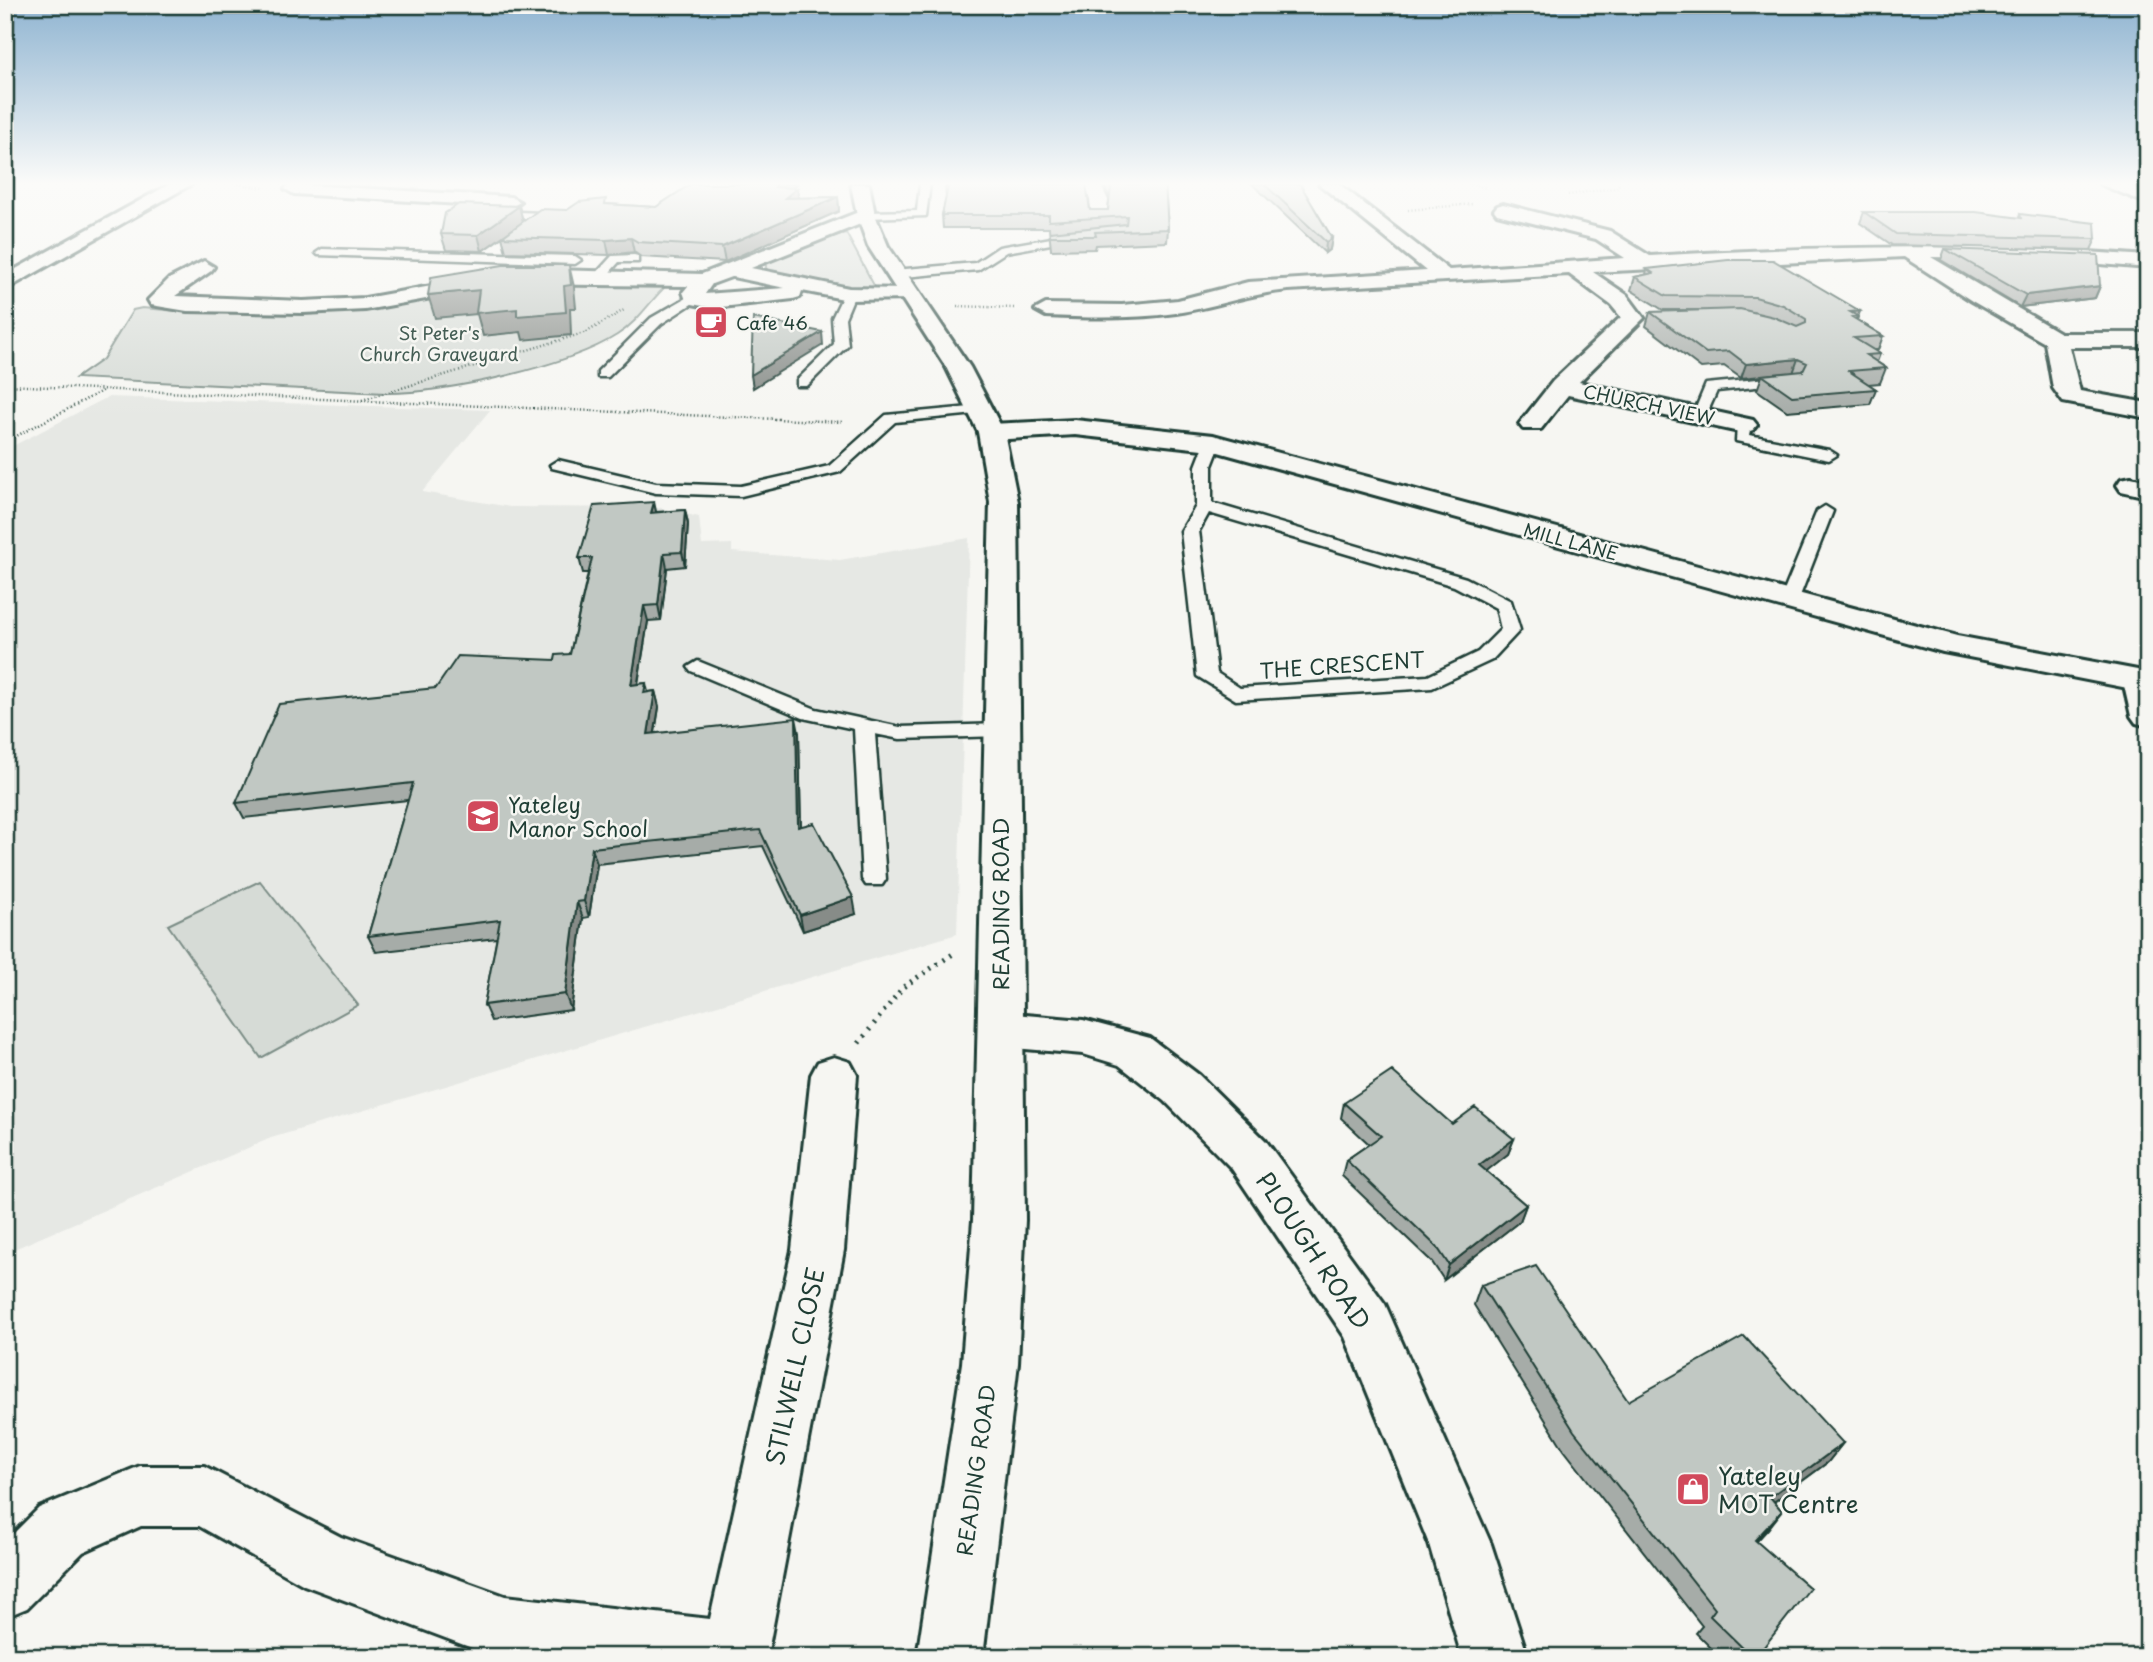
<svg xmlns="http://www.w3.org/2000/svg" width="2153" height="1662" font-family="'Playpen Sans',sans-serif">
<rect width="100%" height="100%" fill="#f6f6f2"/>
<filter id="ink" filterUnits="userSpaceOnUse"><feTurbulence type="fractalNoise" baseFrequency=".0143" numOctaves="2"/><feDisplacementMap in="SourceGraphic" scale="14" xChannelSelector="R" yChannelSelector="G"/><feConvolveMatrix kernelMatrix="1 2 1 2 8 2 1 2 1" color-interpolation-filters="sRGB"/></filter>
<g filter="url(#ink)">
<path fill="#e6e8e4" d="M108 397 490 410 422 492 510 507 661 508 699 517 702 545 732 544V552L840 560 969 538 957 934 271 1138 5 1253V450Z"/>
<path fill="#d6dbd6" stroke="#7a8c85" stroke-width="2" d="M846 233 877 291 863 292 765 272 767 261 819 240Z
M486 285 666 286C649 302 638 322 617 335 569 366 443 394 385 393L76 378 103 359 133 310 142 308 202 313 327 311Z
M260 881 358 1005 261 1058 168 925Z"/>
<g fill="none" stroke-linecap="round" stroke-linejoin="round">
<g stroke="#1f3d34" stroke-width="5">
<path id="service" d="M920 184H930L926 216 866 218 861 215 866 212 917 211Z
M492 211 543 213 548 216 528 232 522 229 533 219 488 216V212Z
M1080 233 1084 234V238L1006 252 978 270 894 278 888 274 894 270 975 263 999 247Z
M322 249 575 256 581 260 575 264 318 255 316 253Z
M634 255 638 256V262H619L603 280 593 277 612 256Z
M845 291 855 294 845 318 848 345 807 386H797V380L834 344 832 318Z
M691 295 701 298 661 324 608 377H598V371L651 318Z
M1789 376 1794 377V383L1717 391 1705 418 1700 419 1693 415 1706 384Z
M981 406 988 410 986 413 895 422 840 472 741 496 656 493 552 468 550 465 558 460 656 483 741 486 829 466 886 415Z
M1744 421 1751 425 1749 435 1829 450 1837 455 1829 460 1736 441 1737 425Z
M1213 438 1221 443 1212 466V503L1466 578 1511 601 1520 630 1492 660 1432 688 1236 700 1197 676 1181 531 1196 506V466L1205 443ZM1209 513 1454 586 1496 608 1501 629 1478 652 1428 676 1240 688 1217 673 1199 531Z
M1825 506 1833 511 1798 601 1789 607 1783 605 1780 601 1817 511Z
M698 661 816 709 900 727 1002 724 1012 730 1002 736 900 739 875 734 886 879 882 885H866L862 879 854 729 803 718 691 671 688 667Z"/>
</g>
<g stroke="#1f3d34" stroke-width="6">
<path id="minor" d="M170 184H192L5 290V275Z
M289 184 511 197 520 202 511 207 294 194 285 189Z
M1082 184H1100L1108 200 1106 221H1092L1090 200Z
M1319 184H1339L1449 270 1625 258 1596 239 1497 214 1494 210 1497 206 1503 204 1610 231 1650 256C1816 246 1981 243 2148 256V268L2041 259 1931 257 2060 333H2148V347H2069L2080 391 2148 403V418L2063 402 2053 388 2045 343 1972 301 1904 257 1593 272 1627 295 1644 318 1579 382 1753 420 1757 425 1753 430 1744 433 1568 395 1541 429H1523L1519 424 1553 381 1621 317 1611 305 1569 274 1288 290C1249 294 1214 307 1176 313 1133 319 1090 318 1046 316L1035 310 1046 304 1122 305 1178 300 1248 282 1426 271Z
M2100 184H2126L2148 193V204Z
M866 209 873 211 875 215 873 219 751 268 849 288 907 289 918 295 914 299 849 300 802 291 800 297 793 299 713 308 687 303 683 292 688 286 509 284 365 310 303 313 187 311 151 305 148 300 169 279 204 261 214 267 211 271 175 296 303 301 365 298 509 272 553 270 702 274ZM731 277H733L785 288 705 294 712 284Z
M2131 477 2148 481V497L2121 491 2117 485 2121 479Z
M2140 671 2148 673V726L2136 723 2131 716 2123 681 2128 674Z
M1001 1013 1083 1020 1150 1038 1199 1075 1266 1141 1385 1304 1491 1544 1528 1657H1462L1429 1544 1345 1337 1232 1169 1165 1101 1119 1065 1083 1054 1001 1047 985 1042 979 1030 985 1018Z
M834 1057 850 1062 857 1075 844 1250 767 1657H496L304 1585 199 1526H141L83 1552 27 1608 5 1617V1542L39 1508 140 1466H204L341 1537 505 1596 710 1619 792 1250 811 1075 818 1062Z"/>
</g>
<g stroke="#1f3d34" stroke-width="6">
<path id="tertiary" d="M1075 420 1213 435 1957 636 2148 672V692L1943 652 1211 450 1075 435 991 440 982 437 978 432 982 427 991 424Z"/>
</g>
<g stroke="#1f3d34" stroke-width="6">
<path id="secondary" d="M851 184H869L875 215 888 246 970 367 1004 432 1018 502 1025 1220 1018 1363 983 1657H917L962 1363 973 1220 990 502 978 432 946 367 868 246 857 215Z"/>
</g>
<path stroke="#1f3d34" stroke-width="2.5" stroke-dasharray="1 2.5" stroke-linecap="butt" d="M238 184 264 188
M1470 184 1487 188
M1568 195 1618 187 1619 184
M1408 210 1473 204
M957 306 1014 308
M5 385 844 422
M362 400 587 332 624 310
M5 442 104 390"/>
<path stroke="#1f3d34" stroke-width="5" stroke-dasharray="2 6" stroke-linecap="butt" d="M859 1043 903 987 956 952"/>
<use href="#service" fill="#f6f6f2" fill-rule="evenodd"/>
<use href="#minor" fill="#f6f6f2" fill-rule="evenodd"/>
<use href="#tertiary" fill="#f6f6f2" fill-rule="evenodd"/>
<use href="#secondary" fill="#f6f6f2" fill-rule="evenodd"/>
</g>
<path fill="#a6aca8" stroke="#1f3d34" stroke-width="2" d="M691 184H797L793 188H797L798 198 838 197 839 211 725 262 641 257 634 252 609 255 506 252 502 237 482 251 446 250 441 234 519 206 523 221 567 210 607 204 656 207Z
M1103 184H1165L1168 229 1167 242 1096 245 1095 249 1051 250 1049 228H943L942 215 946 198 945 187 1090 210H1108L1110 198Z
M1252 184H1300L1332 238 1330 249 1325 253Z
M1864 212 2019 218 2020 214 2096 239 2091 250 1892 245 1860 223Z
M1945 249 2100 286 2095 298 2020 307 1941 260Z
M1647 269 1860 311 1857 320 1883 336 1878 350H1874L1880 354 1877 362 1886 368 1880 383 1868 384 1876 389 1870 404 1787 411 1757 390 1762 376 1741 378 1724 366 1701 368 1646 326 1650 312 1701 310H1663L1631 290 1635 277 1646 275Z
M685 510 688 524 685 566 667 568 661 620 648 621 638 684 646 683 648 692 655 691 659 707 655 733H799L801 827 856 914 803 931 763 846 597 864 589 917 583 918 571 1010 491 1021 484 1005 497 938 376 952 368 936 408 800 244 818 236 803 436 688 555 660 570 654 588 573H583L579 558 656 512Z
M1344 1103 1452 1124 1514 1139 1508 1154 1486 1171 1526 1205 1520 1221 1444 1280 1432 1262 1342 1176 1346 1160 1369 1144 1341 1118Z
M1481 1285 1628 1401 1843 1443 1828 1462 1774 1502 1782 1511 1757 1541 1756 1657H1720L1696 1633 1702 1626 1564 1450 1474 1305Z"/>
<path fill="#878c88" stroke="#1f3d34" stroke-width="2" d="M777 184H797L777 200 775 187Z
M797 188 799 202 785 198Z
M838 197 839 211 725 262 722 247Z
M519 206 523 222 482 251 478 235Z
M631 238 634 252 609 255 606 240Z
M1332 238 1330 249 1325 253 1326 242Z
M569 265 574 287 576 308H570L571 335 523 340 521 332 483 336 477 314 435 318 428 295 479 290 564 286Z
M2100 286 2095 298 2020 307 2026 295Z
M1860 311 1855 325H1854L1857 316 1850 312Z
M822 332 823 345 753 388 751 375Z
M1798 359 1793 373 1762 375V376L1741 378 1746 364Z
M654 502 657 516 651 513Z
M685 510 688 524 685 566 682 552Z
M664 553 667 568 661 620 658 605Z
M644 606 648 621 635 700 631 685Z
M655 691 659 707 652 749 648 734Z
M796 718 799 733 801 843 798 827Z
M592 848 597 864 589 917 584 901Z
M853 897 856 914 803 931 800 915Z
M577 902 583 918 571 1010 565 994Z
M1514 1139 1508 1154 1474 1181 1479 1165Z
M1526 1205 1520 1221 1444 1280 1449 1265Z
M1843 1443 1828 1462 1756 1515 1770 1497Z
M1782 1511 1768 1529 1741 1558 1755 1540Z"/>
<path fill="#c1c8c3" stroke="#1f3d34" stroke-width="2" d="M691 184H777L775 187 797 188 785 198 838 197 722 247 638 242 631 238 606 240 502 237 540 209 567 210 579 202 606 199 605 204 656 207Z
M946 184H1086L1090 210H1108L1111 188 1109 184H1165L1168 229 1095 232 1096 236H1050V232L1126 224 1127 216 1049 221V215H942L948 187H945Z
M1264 184H1300L1332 238 1326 242Z
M459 204 519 206 478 235 441 234 445 213Z
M1864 212H1976L2021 218 2020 214 2095 223 2096 239 1896 234Z
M1945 249 2098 255 2100 286 2026 295Z
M1728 260H1773L1860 311 1850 312 1857 316 1852 317 1883 336 1854 338 1880 354 1866 355 1886 368 1849 371 1876 389 1792 396 1762 375 1803 371 1807 363 1798 359 1746 364 1729 351 1706 353 1650 312 1740 309 1774 317 1797 327 1806 323V319L1783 305 1755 297 1666 296 1635 277 1653 273 1647 269Z
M503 265H569L571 285 564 286 566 312 517 316V309L476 313 479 290 428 295 431 277Z
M753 318 822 332 751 375Z
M654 502 651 513 685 510 682 552 664 553 658 605 644 606 631 685 646 683 644 693 655 691 648 734 796 718 798 827 814 823 853 897 800 915 760 830 592 848 584 901 577 902 565 994 484 1005 500 920 368 936 413 783 236 803 279 704 436 688 458 656 555 660 556 655 570 654 592 558H579L594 506Z
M1392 1071 1452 1124 1475 1107 1514 1139 1479 1165 1526 1205 1449 1265 1437 1247 1346 1160 1381 1136 1344 1103Z
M1536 1266 1628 1401 1744 1336 1843 1443 1770 1497 1782 1511 1755 1540 1810 1588 1756 1657H1752L1710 1616 1715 1609 1574 1431 1481 1285Z
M1783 1649 1793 1657H1779Z"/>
</g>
<linearGradient id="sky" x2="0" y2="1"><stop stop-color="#8fb4d1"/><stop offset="0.44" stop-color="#fbfbf9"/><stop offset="1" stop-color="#fbfbf9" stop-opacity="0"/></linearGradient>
<rect width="2153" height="417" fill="url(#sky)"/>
<defs>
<g id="cafe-square" transform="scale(1.75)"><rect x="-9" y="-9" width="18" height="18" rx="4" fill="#d1495b" stroke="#f6f6f2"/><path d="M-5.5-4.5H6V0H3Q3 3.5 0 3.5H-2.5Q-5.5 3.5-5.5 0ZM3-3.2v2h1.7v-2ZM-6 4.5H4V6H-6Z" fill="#fff"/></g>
<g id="school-square" transform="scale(1.75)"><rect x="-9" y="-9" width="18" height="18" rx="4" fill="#d1495b" stroke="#f6f6f2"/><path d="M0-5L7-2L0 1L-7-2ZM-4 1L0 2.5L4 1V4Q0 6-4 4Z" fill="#fff"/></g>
<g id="shop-square" transform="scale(1.75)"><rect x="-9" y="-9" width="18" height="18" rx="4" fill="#d1495b" stroke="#f6f6f2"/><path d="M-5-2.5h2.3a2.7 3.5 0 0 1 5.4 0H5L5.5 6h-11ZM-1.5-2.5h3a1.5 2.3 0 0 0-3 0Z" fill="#fff"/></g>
</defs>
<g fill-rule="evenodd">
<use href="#cafe-square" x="711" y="322"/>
<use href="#school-square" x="483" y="816"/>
<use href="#shop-square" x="1693" y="1489"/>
</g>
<g text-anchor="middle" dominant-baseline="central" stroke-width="5" stroke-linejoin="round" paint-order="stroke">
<g font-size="18" fill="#1f3d34" stroke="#f6f6f2" text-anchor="start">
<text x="736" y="322">Cafe 46</text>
</g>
<g font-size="18" fill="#445d54" stroke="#f6f6f2">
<text x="439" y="332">St Peter's<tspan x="439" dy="21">Church Graveyard</tspan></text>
</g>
<g font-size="18" fill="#1f3d34" stroke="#f6f6f2">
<text transform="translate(1649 404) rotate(12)">CHURCH VIEW</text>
<text transform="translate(1571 541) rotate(15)">MILL LANE</text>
</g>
<g font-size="21" fill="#1f3d34" stroke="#f6f6f2">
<text transform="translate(1342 664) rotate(-4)">THE CRESCENT</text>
<text transform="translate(1000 904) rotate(-90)">READING ROAD</text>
<text transform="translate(975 1470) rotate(-82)">READING ROAD</text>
</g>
<g font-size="21" fill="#1f3d34" stroke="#f6f6f2" text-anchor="start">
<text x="508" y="804">Yateley<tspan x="508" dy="24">Manor School</tspan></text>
</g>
<g font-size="24" fill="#1f3d34" stroke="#f6f6f2">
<text transform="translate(1314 1250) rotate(56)">PLOUGH ROAD</text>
<text transform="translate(794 1366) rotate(-78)">STILWELL CLOSE</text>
</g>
<g font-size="24" fill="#1f3d34" stroke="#f6f6f2" text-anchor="start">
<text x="1718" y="1475">Yateley<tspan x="1718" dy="28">MOT Centre</tspan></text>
</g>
</g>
<rect width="2153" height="1662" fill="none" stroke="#f6f6f2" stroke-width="28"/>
<rect x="14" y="14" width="2125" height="1634" fill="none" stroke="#1f3d34" stroke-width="2.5" filter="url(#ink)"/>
</svg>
